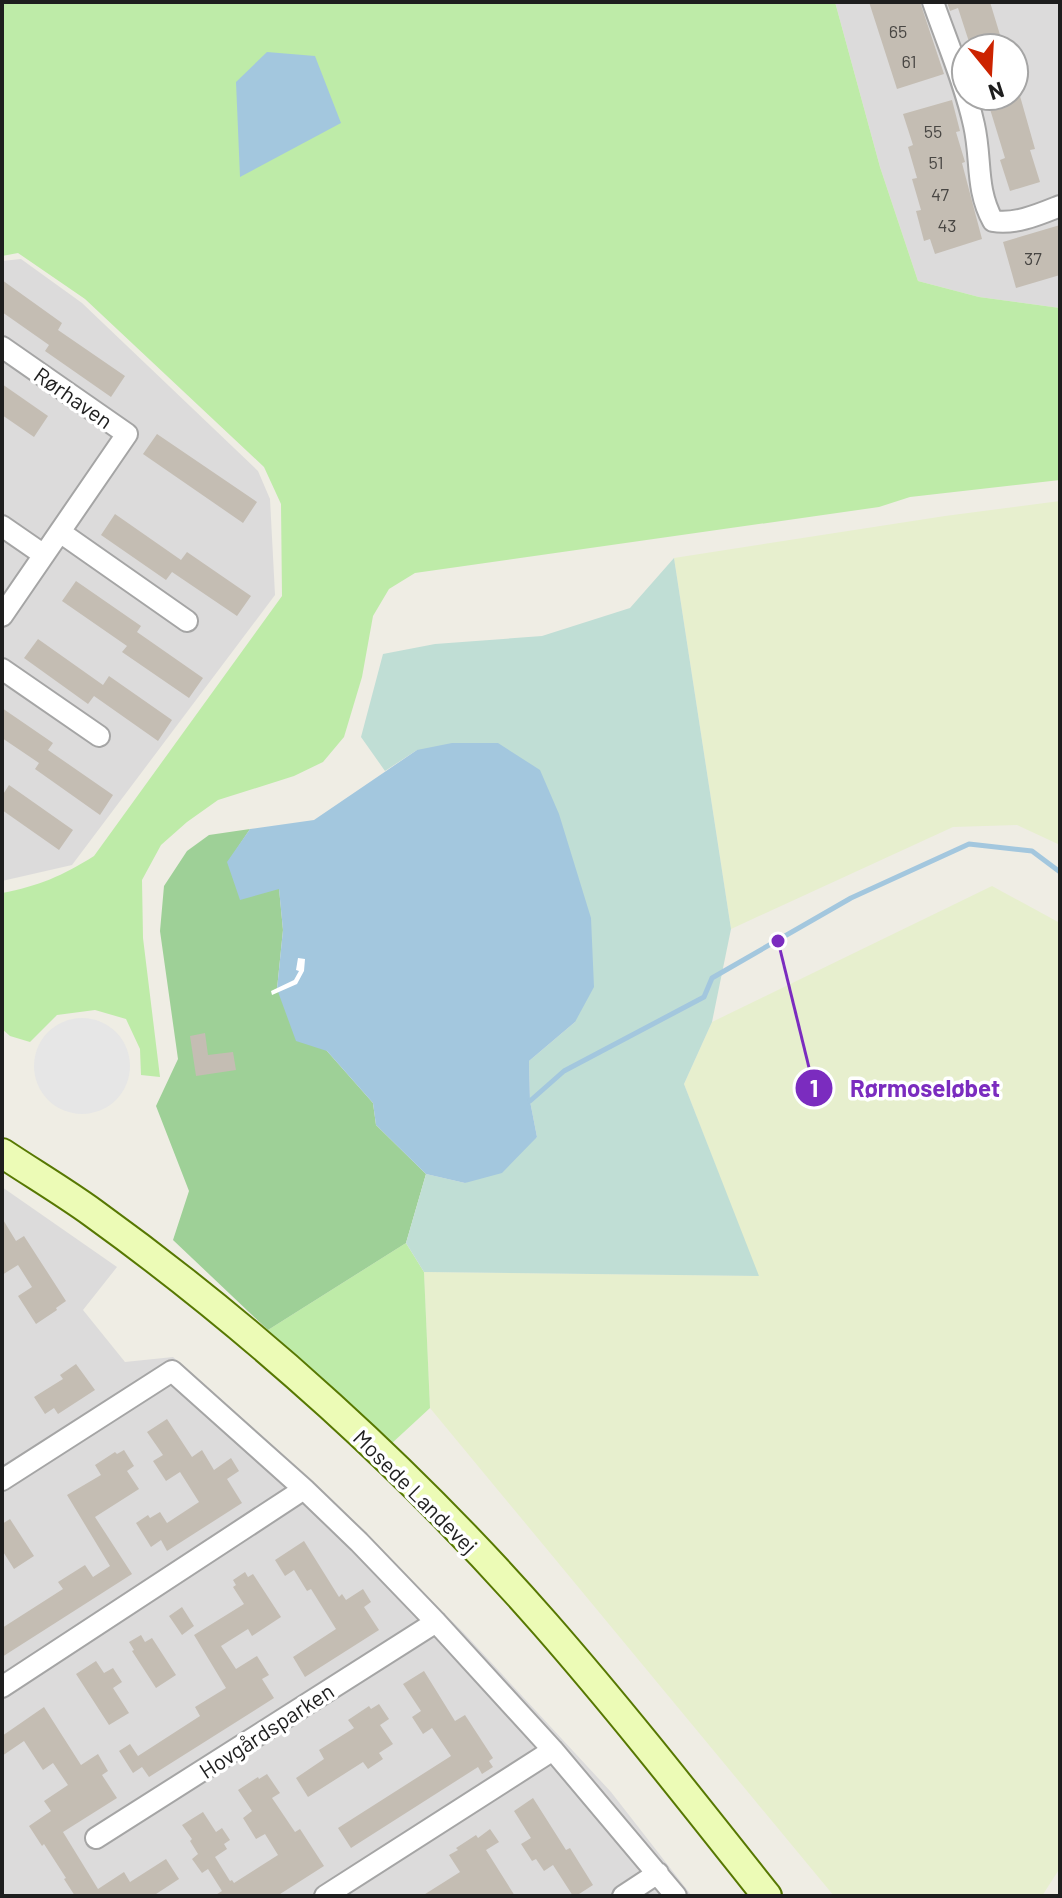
<svg xmlns="http://www.w3.org/2000/svg" width="1062" height="1898" font-family="Barlow,sans-serif">
<rect width="100%" height="100%" fill="#efede4"/>
<path fill="#dcdbdb" fill-rule="evenodd" d="M835 2H1060V308L979 297 918 281 880 167ZM966 48H1014V96H966Z
M21 259 82 303 258 471 270 499 275 595 72 865 2 881V261Z
M2 1187 117 1267 83 1310 125 1362 173 1357 319 1489 463 1632 611 1792 692 1896H2Z"/>
<path fill="#e7efce" d="M1060 501V845L1017 825 953 827 731 929 674 558 945 516Z
M992 886 1060 923V1868L1042 1896H834L430 1408 424 1272 758 1276 684 1084 712 1022Z"/>
<path fill="#beeba8" d="M2 2H835L880 167 918 281 979 297 1060 308V480L910 497 879 507 415 573 389 589 373 616 362 677 344 737 323 762 294 776 218 800 187 822 161 845 142 880 143 938 160 1077 141 1075 140 1049 126 1019 95 1010 57 1015 30 1042 10 1036 2 1029V893C39 886 62 876 94 856L282 596 281 504 264 467 85 299 18 253 2 256Z
M406 1243 424 1272 430 1408 391 1444 268 1330Z"/>
<path fill="#9ed097" d="M250 829 228 862 279 888 283 930 277 989 327 1051 373 1103 376 1125 426 1174 406 1243 268 1330 173 1240 189 1191 156 1106 178 1059 160 931 164 886 187 851 209 835Z"/>
<path fill="#c0ded5" d="M674 558 731 929 712 1022 684 1084 759 1276 424 1272 406 1243 426 1174 465 1183 537 1137 530 1101 529 1061 575 1022 417 750 385 771 361 737 383 654 435 644 542 636 630 608Z"/>
<path fill="#e6e6e6" d="M34 1066a48 48 0 1 1 96 0a48 48 0 1 1-96 0Z"/>
<path fill="#a3c7de" d="M267 52 315 56 341 123 240 177 236 82Z
M452 743H498L540 770 559 814 591 918 594 987 575 1022 529 1061 530 1101 537 1137 502 1173 465 1183 426 1174 376 1125 373 1103 327 1051 296 1041 277 989 283 930 279 889 240 900 227 862 250 829 314 820 417 750Z"/>
<path fill="#fff" d="M298 958 305 959 304 971 297 984 272 995 271 991 294 980 299 971 296 970Z"/>
<g fill="none" stroke-linecap="round" stroke-linejoin="round">
<path stroke="#a3c7de" stroke-width="5" d="M530 1101 564 1071 704 997 712 978 851 898 969 844 1032 851 1060 872"/>
</g>
<path fill="#c4bdb3" d="M869 2H920L944 74 897 89Z
M947 2H990L1004 48H971L958 8 950 11Z
M986 96H1020L1035 149 1030 150 1040 182 1010 191 1000 160 1005 158Z
M952 100 960 131 956 132 965 162 962 163 982 239 935 254 930 239 924 241 916 211 921 210 912 179 917 178 908 147 913 145 903 114Z
M1060 225V275L1016 288 1003 242Z
M2 280 62 323 58 330 125 376 111 397 45 351 49 345 2 312Z
M2 384 48 416 34 437 2 415Z
M157 434 257 502 243 523 143 454Z
M115 514 181 560 187 552 251 596 237 616 172 572 166 580 101 535Z
M76 581 141 626 137 632 203 678 189 698 122 652 127 646 62 601Z
M38 639 103 685 109 676 172 720 158 741 94 696 88 704 24 658Z
M2 708 53 743 48 750 113 795 100 815 35 769 39 763 2 738Z
M9 785 73 830 59 850 2 810V796Z
M205 1033 208 1055 233 1052 236 1070 196 1076 190 1036Z
M2 1218 16 1241 24 1236 66 1301 56 1308 57 1310 36 1324 18 1296 32 1287 18 1265 2 1275Z
M76 1364 95 1390 58 1414 54 1408 45 1414 34 1397 63 1379 60 1375Z
M167 1419 192 1457 202 1450 214 1470 231 1458 239 1471 227 1479 242 1503 167 1551 161 1540 151 1547 136 1523 148 1515 150 1518 160 1512 167 1523 199 1502 180 1472 166 1481 153 1461 163 1455 147 1432Z
M124 1450 134 1466 127 1471 139 1489 95 1517 132 1574 2 1657V1628L63 1589 58 1582 85 1565 93 1577 110 1566 67 1495 101 1475 95 1465 115 1452 117 1454Z
M10 1519 34 1556 14 1569 2 1550V1524Z
M304 1541 339 1597 342 1594 346 1600 363 1589 371 1602 364 1607 379 1630 305 1677 293 1657 336 1629 311 1589 307 1591 294 1570 285 1576 275 1560Z
M245 1572 248 1577 253 1574 281 1617 252 1636 248 1629 221 1646 236 1669 257 1656 269 1675 262 1679 274 1698 149 1777 142 1767 133 1773 119 1751 130 1744 138 1756 200 1716 195 1707 226 1688 194 1635 244 1604 233 1587 236 1585 233 1580Z
M182 1607 194 1626 182 1635 169 1616Z
M141 1635 145 1642 152 1638 176 1675 156 1688 132 1651 134 1650 129 1642Z
M96 1661 104 1673 113 1668 122 1682 113 1688 129 1713 109 1725 76 1674Z
M424 1671 455 1721 465 1715 493 1758 489 1761 493 1767 482 1774 478 1767 351 1848 338 1828 451 1756 432 1728 423 1734 412 1717 421 1711 403 1684Z
M379 1704 389 1719 380 1725 393 1744 379 1753 383 1759 368 1769 363 1762 308 1797 296 1778 324 1759 319 1750 354 1728 348 1720 369 1706 371 1709Z
M44 1707 81 1765 98 1754 108 1771 102 1775 117 1798 63 1832 98 1889 124 1872 130 1882 166 1859 179 1879 153 1896H75L64 1879 66 1878 44 1844 42 1846 29 1826 51 1811 44 1801 68 1785 53 1763 43 1770 24 1741 2 1756V1736Z
M267 1774 280 1793 272 1798 295 1832 300 1829 324 1866 277 1896H214L222 1891 208 1869 202 1873 192 1859 198 1854 190 1841 192 1839 182 1825 203 1812 216 1832 222 1828 230 1840 224 1844 227 1849 215 1857 230 1881 232 1880 234 1883 278 1855 265 1834 256 1839 243 1818 252 1811 238 1790 258 1777 259 1779Z
M533 1798 566 1850 570 1848 593 1885 576 1896H573L553 1865 544 1871 536 1859 532 1861 521 1844 531 1838 514 1811Z
M490 1829 499 1842 486 1850 515 1896H422L460 1872 449 1855 458 1850 456 1848 476 1835 478 1838Z"/>
<g fill="none" stroke-linecap="round" stroke-linejoin="round">
<g stroke="#a5a5a5" stroke-width="24">
<path id="minor" d="M933 2C947 42 965 84 974 125 982 160 975 188 993 221 1015 225 1040 214 1060 206
M2 347 127 434 2 616
M2 526 44 555
M60 532 187 621
M2 669 99 736
M2 1480 172 1371 304 1489 359 1542 436 1622 553 1750 676 1896
M2 1687 304 1489
M96 1838 436 1622
M325 1896 553 1750
M623 1896 658 1873"/>
</g>
<g stroke="#577802" stroke-width="32">
<path id="secondary" d="M2 1153C32 1173 64 1192 93 1213 254 1329 414 1474 545 1624 622 1712 694 1804 767 1896"/>
</g>
<use href="#minor" stroke="#fff" stroke-width="20"/>
<use href="#secondary" stroke="#ecfbb6" stroke-width="28"/>
</g>
<g text-anchor="middle" dominant-baseline="central" stroke-width="7" stroke-linejoin="round" paint-order="stroke">
<g font-size="18" fill="#484643">
<text x="898" y="31">65</text>
<text x="909" y="61">61</text>
<text x="933" y="131">55</text>
<text x="936" y="162">51</text>
<text x="940" y="194">47</text>
<text x="947" y="225">43</text>
<text x="1033" y="258">37</text>
</g>
<g font-size="22" fill="#1e1e1e" stroke="#fff">
<text transform="translate(74 397) rotate(35)">Rørhaven</text>
<text transform="translate(416 1491) rotate(45)">Mosede Landevej</text>
<text transform="translate(266 1730) rotate(-33)">Hovgårdsparken</text>
</g>
</g>
<path fill="none" stroke="#7b2cbf" stroke-width="3" d="M778 941L814 1088"/>
<g fill="#7b2cbf" stroke="#fff" stroke-width="3">
<circle cx="778" cy="941" r="8"/>
<circle cx="814" cy="1088" r="20"/>
</g>
<g font-size="24" text-anchor="middle" font-weight="bold" fill="#fff">
<text x="814" y="1097">1</text>
</g>
<g font-size="24" text-anchor="middle" font-weight="bold" fill="#7b2cbf" stroke="#fff" stroke-width="7" stroke-linejoin="round" paint-order="stroke">
<text x="925" y="1097">Rørmoseløbet</text>
</g>
<rect width="1062" height="1898" fill="none" stroke="#1e1e1e" stroke-width="8"/>
<g transform="translate(990 72) rotate(162)"><circle r="38" fill="#ffffff" stroke="#a5a5a5" stroke-width="2"/>
<path d="M0-6L14 30L0 20L-14 30Z" fill="#cc2300"/>
<text y="-12" font-size="22" font-weight="bold" text-anchor="middle" fill="#1e1e1e">N</text>
</g>
</svg>
